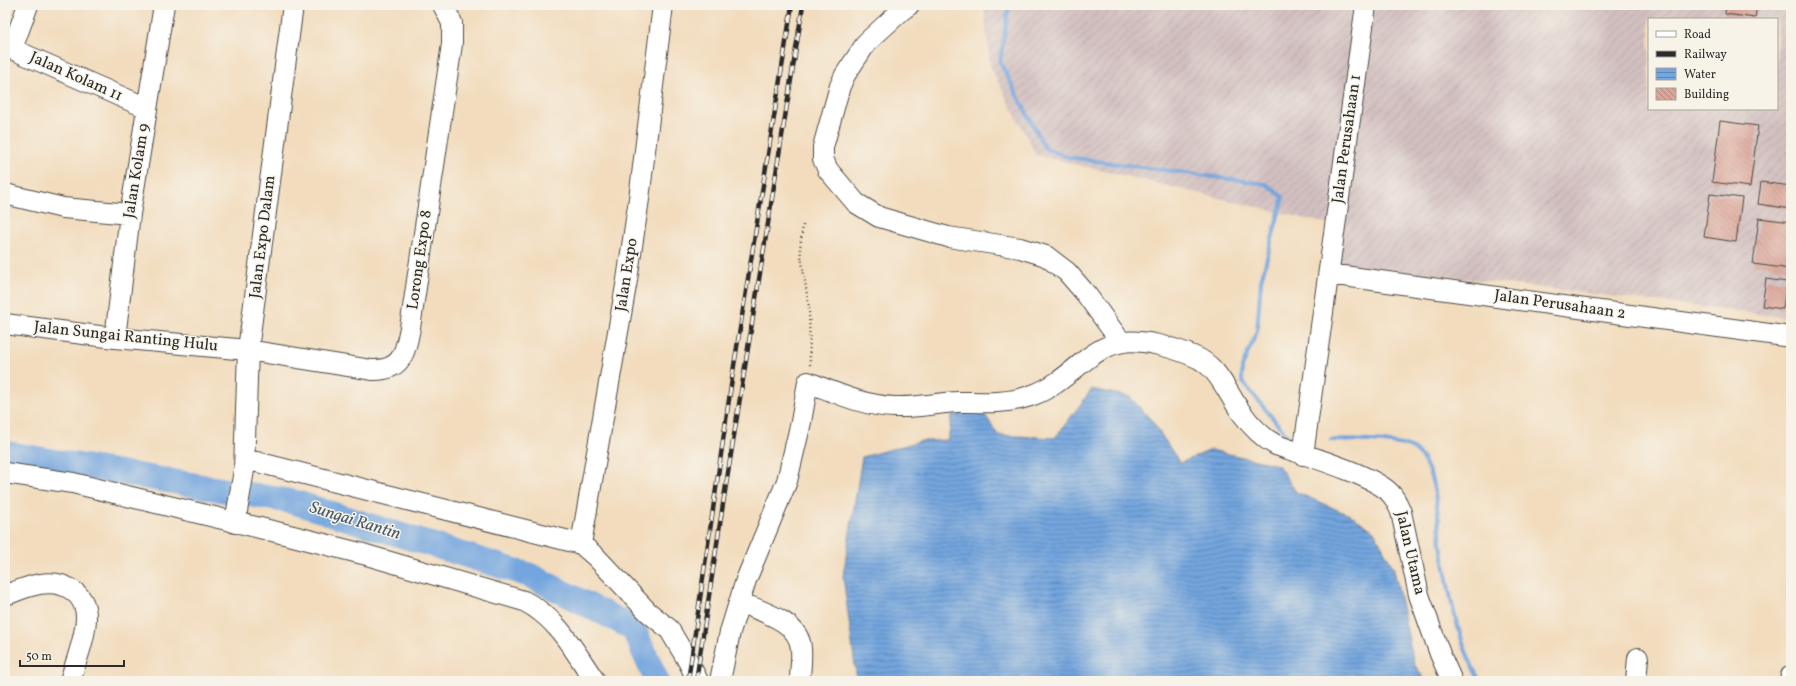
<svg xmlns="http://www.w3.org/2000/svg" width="1796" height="686" font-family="Vollkorn,serif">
<defs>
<pattern id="industrial-furrows" width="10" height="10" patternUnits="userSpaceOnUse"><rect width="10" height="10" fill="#d1bfbf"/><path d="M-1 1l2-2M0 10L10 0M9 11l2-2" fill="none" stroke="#b4a4a4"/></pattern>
<pattern id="water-rules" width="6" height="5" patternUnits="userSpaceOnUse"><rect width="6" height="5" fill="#73a5de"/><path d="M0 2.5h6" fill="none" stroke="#5f87b4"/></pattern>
<pattern id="building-back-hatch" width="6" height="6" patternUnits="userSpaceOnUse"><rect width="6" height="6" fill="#dca498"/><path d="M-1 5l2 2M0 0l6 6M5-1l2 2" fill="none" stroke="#b3867c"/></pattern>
</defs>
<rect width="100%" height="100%" fill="#f7f3e8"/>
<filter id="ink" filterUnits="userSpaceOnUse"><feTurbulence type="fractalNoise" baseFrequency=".025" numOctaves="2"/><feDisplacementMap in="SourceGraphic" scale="8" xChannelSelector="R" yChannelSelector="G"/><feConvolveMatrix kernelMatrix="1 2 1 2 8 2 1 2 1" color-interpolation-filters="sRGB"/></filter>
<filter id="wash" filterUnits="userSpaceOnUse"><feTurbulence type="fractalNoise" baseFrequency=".012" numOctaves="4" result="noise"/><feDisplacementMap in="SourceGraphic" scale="16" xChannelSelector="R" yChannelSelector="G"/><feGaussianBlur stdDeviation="0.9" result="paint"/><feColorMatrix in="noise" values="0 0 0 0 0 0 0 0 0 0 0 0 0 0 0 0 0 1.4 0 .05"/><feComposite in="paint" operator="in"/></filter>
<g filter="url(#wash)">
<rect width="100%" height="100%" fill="#f2dcbd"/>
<path fill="url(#industrial-furrows)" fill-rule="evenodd" d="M984 5H1791V318L1326 262 1328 224 1036 155 990 66ZM1649 19H1777V109H1649Z"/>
<path fill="url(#water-rules)" stroke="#4f6884" d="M1092 389 1130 397 1152 421 1180 463 1211 450 1278 465 1296 492 1352 516 1374 531 1394 569 1414 664 1426 681H857L843 576 862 457 921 441 948 440 952 415 982 410 998 435 1055 438Z"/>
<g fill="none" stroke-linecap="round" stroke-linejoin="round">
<path stroke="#73a5de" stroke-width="4" d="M1009 5 1000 62 1045 148 1067 157 1266 184 1283 197 1261 281 1257 331 1242 367V381L1289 438
M1331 440C1351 441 1404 439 1417 452 1438 472 1438 523 1442 551 1449 594 1458 643 1480 681"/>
<path stroke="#73a5de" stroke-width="25" d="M5 453 294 502 529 575 633 628 657 681"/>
</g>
<g id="blocks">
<path fill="url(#building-back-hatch)" d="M1726 5H1757L1755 18 1725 14Z
M1720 121 1758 126 1750 187 1712 182Z
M1761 182 1791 186V209L1758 204Z
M1710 194 1742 198 1736 242 1704 237Z
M1759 218 1791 222V269L1753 264Z
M1766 279 1787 282 1783 309 1762 306Z
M1790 281H1791V316L1788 315 1789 305H1786Z"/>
</g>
</g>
<g filter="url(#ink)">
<use href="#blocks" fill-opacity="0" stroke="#494641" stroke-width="1"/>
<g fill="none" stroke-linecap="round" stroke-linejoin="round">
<g stroke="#494641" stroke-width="22">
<path id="minor" d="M909 5 902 10 867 42 845 75 840 86 823 147V159L828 170 856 203 879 217 948 237 1020 248 1046 256 1067 272 1086 294 1121 342
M5 46 147 108
M12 49 28 5
M5 194 63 208 130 214
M1329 274 1791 337
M5 324 115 338 248 350 372 370C402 371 405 353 410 328L452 44V23L443 5
M115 338 130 214 164 5
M1303 455 1366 5
M245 459 581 544 596 557 648 612 669 629 688 661 698 681
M5 473 73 483 293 536 363 554 524 601C558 618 574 651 595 681
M235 523 244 470 248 350 293 5
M581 544 627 280 639 199 663 5
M5 595C17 591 28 586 40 584 64 580 87 593 86 619 85 640 76 661 70 681
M739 602C760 611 800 621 801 649 802 660 800 671 800 681
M720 681 730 632 746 580 787 481 801 422 808 382C836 393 864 406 895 407 916 408 937 403 958 402 982 402 1007 404 1030 396 1051 389 1066 376 1083 362 1094 353 1108 344 1123 342 1142 339 1175 348 1193 356 1218 365 1227 393 1241 412 1251 426 1261 437 1276 445 1302 454 1373 475 1390 493 1396 499 1398 505 1401 512L1419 595 1440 654 1452 681
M1636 681 1638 658
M1790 681 1791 676"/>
</g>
<path stroke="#494641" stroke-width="2.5" stroke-dasharray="1 3" stroke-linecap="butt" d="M803 225 800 249 809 307 810 367"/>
<use href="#minor" stroke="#fff" stroke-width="20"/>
<g stroke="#2b2b2b" stroke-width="4.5">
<path id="rail" d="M688 681 733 372 792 5
M696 681 723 504 803 5"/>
</g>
<use href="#rail" stroke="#f7f3e8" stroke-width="3" stroke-dasharray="9" stroke-linecap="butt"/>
</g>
</g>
<g text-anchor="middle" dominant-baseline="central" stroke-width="3" stroke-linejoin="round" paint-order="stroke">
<g font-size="16" fill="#2b2b2b" stroke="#f7f3e8">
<text transform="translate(76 77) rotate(24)">Jalan Kolam 11</text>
<text transform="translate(1347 139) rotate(-82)">Jalan Perusahaan 1</text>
<text transform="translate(137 171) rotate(-81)">Jalan Kolam 9</text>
<text transform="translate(263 237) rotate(-83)">Jalan Expo Dalam</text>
<text transform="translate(420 260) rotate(-82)">Lorong Expo 8</text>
<text transform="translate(627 275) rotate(-81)">Jalan Expo</text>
<text transform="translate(1560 305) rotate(8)">Jalan Perusahaan 2</text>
<text transform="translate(126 337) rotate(6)">Jalan Sungai Ranting Hulu</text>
<text transform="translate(1410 553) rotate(77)">Jalan Utama</text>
</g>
<g font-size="17" font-style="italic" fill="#44566a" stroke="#f7f3e8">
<text transform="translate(355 521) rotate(17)">Sungai Rantin</text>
</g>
</g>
<rect width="1796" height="686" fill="none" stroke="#f7f3e8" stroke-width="20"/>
<rect x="1648" y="18" width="130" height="92" fill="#f7f3e8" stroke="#a5a39c"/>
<rect x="1656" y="31" width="20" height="6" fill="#ffffff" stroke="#a5a39c"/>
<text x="1684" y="38" font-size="12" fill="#2b2b2b">Road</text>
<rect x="1656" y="51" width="20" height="6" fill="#2b2b2b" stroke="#a5a39c"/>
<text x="1684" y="58" font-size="12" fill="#2b2b2b">Railway</text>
<rect x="1656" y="68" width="20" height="12" fill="url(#water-rules)" stroke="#a5a39c"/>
<text x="1684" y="78" font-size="12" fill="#2b2b2b">Water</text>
<rect x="1656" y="88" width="20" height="12" fill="url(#building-back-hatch)" stroke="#a5a39c"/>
<text x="1684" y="98" font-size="12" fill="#2b2b2b">Building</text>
<path d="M20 660v6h104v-6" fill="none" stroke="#2b2b2b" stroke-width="2"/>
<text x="26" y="660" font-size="12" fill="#2b2b2b" stroke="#f7f3e8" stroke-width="3" paint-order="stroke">50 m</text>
</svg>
